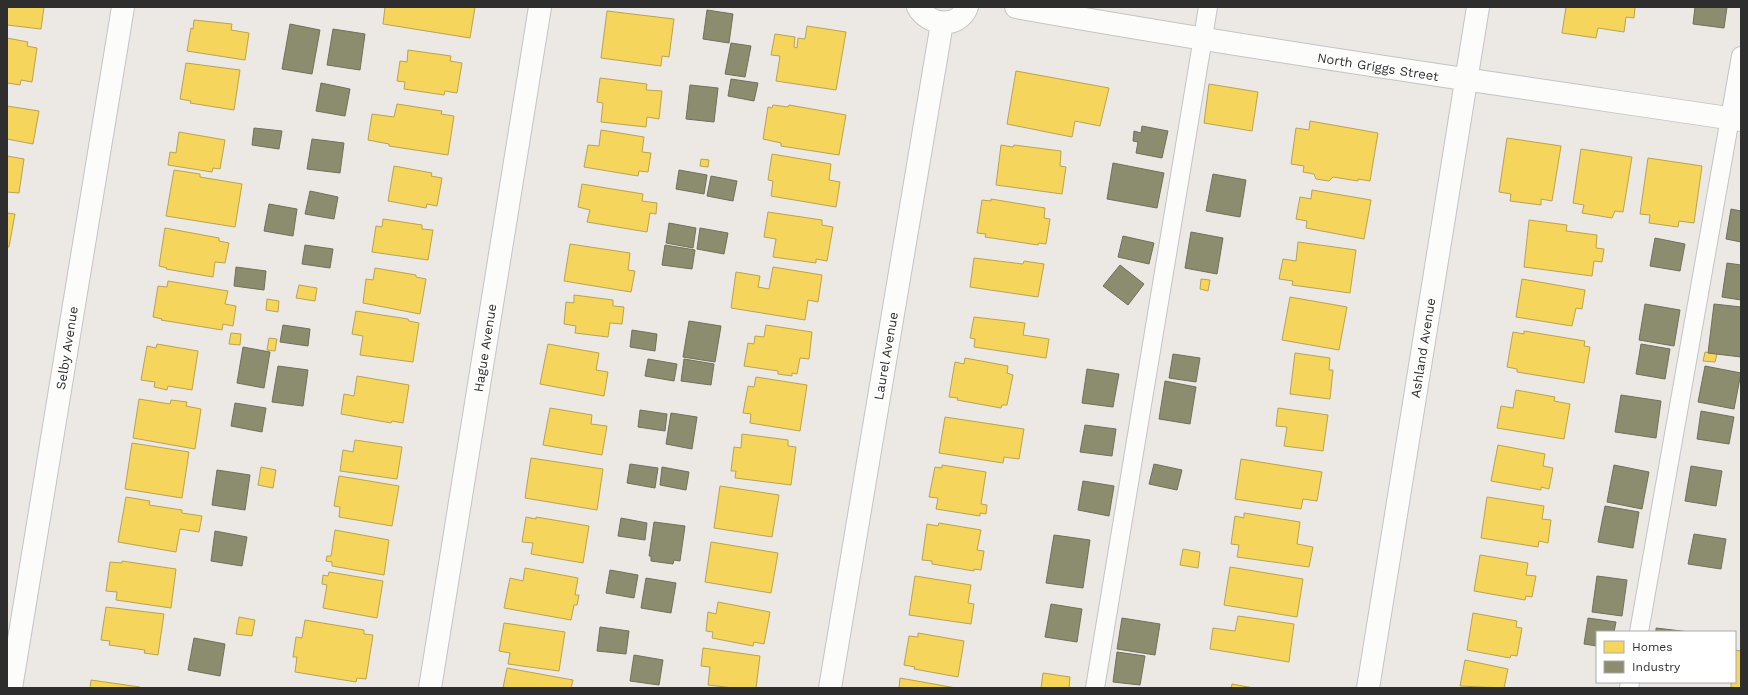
<svg xmlns="http://www.w3.org/2000/svg" width="1748" height="695" font-family="'Work Sans',sans-serif">
<rect width="100%" height="100%" fill="#ece8e4"/>
<path fill="#f6d55c" stroke="#baa34e" d="M7 7H44L41 29 7 25Z
M385 7H475L470 38 383 24Z
M1566 7H1635L1634 18 1626 17 1624 32 1598 28 1596 38 1562 33Z
M607 11 674 19 669 57 662 56 661 66 601 58Z
M194 20 232 24 231 30 249 33 245 60 187 51 191 28 193 29Z
M807 26 846 32 836 90 776 81 780 56 771 55 775 34 795 37 794 47 797 48 798 38 805 39Z
M7 38 28 42 27 46 37 48 32 82 21 80 20 85 7 83Z
M408 50 451 56 450 61 462 63 457 93 445 91 444 95 404 89 405 82 397 81 400 61 407 62Z
M186 63 240 70 234 110 190 103 191 101 180 99Z
M1016 71 1109 88 1100 126 1075 121 1072 137 1007 124Z
M600 78 647 84 646 90 662 91 659 119 647 117 646 127 601 122 603 103 597 102Z
M1209 84 1258 92 1252 131 1204 123Z
M397 104 442 111 441 114 454 116 448 155 389 146V144L368 140 372 114 394 117Z
M773 105 788 107 789 105 846 115 839 155 781 146V143L763 139 768 107 772 108Z
M7 106 39 111 33 144 7 139Z
M1310 121 1378 133 1370 181 1358 179V181L1333 177 1329 181 1316 179 1314 174 1303 172 1304 166 1291 164 1296 128 1309 130Z
M601 130 644 137 642 152 651 153 648 172 639 171 638 176 584 167 588 145 599 146Z
M179 132 225 140 220 169 213 168 212 172 168 165 170 152 176 153Z
M1507 138 1561 146 1552 201 1541 199V205L1510 201 1511 194 1499 192Z
M1001 145 1013 147 1014 145 1061 151 1060 166 1066 167 1062 194 996 185Z
M1581 149 1632 157 1623 212 1615 211 1612 218 1582 213 1584 205 1573 203Z
M772 154 831 164 829 180 840 182 836 207 771 196 773 181 768 180Z
M7 156 24 159 19 193 7 192Z
M1648 158 1702 166 1694 223 1679 221 1678 227 1649 223 1650 215 1640 214Z
M701 159 709 160 708 167 700 166Z
M394 166 432 173 431 176 442 178 437 206 427 204 426 208 388 201Z
M174 170 200 174V177L242 184 235 227 166 216Z
M582 184 643 194 642 201 657 203 656 214 650 213 647 232 587 222 590 210 578 207Z
M1312 190 1371 200 1364 239 1306 228 1307 221 1296 219 1300 197 1311 199Z
M991 199 1045 208 1044 218 1050 219 1046 244 1039 243 1038 245 985 237 986 234 977 233 982 200 991 201Z
M768 212 822 220V225L833 227 827 261 816 259V263L773 257 776 239 764 237Z
M7 213 15 214 9 247H7Z
M383 219 422 225V229L433 230 428 260 372 252 376 226 382 227Z
M1529 220 1567 225 1566 231 1597 235 1596 248 1604 249 1602 262 1594 261 1592 276 1524 267Z
M165 228 219 238V241L229 243 225 263 215 262 213 277 166 269 167 268 159 266Z
M1298 242 1356 250 1350 293 1292 285 1293 281 1279 279 1283 259 1296 261Z
M570 244 630 253 628 270 635 271 631 292 564 281Z
M974 258 1023 264 1024 261 1044 264 1038 297 970 287Z
M773 267 822 275 818 302 808 300 805 320 731 308 736 272 760 276 758 287 769 289Z
M375 268 416 275V277L426 279 420 314 363 303 366 279 373 280Z
M1201 279 1210 280 1208 291 1200 289Z
M1522 279 1585 290 1582 309 1576 308 1572 326 1516 317Z
M168 281 228 291 225 304 236 306 233 326 223 324 222 330 161 320 162 319 153 317 158 286 167 287Z
M299 285 317 288 315 301 296 298Z
M574 295 613 300V306L624 307 622 324 610 323 608 337 575 333 576 326 564 324 566 302 574 303Z
M1290 297 1347 307 1339 350 1282 340Z
M267 299 279 301 278 312 266 310Z
M356 311 408 319 409 321 419 323 413 362 360 355 363 336 352 334Z
M974 317 1025 323 1023 335 1049 339 1046 358 974 347 975 339 970 338Z
M766 325 812 332 809 359 800 358 797 374 792 373V376L778 374V371L744 366 748 343 754 344 755 336 764 337Z
M1524 331 1585 341 1584 346 1590 347 1584 383 1517 372V369L1507 367 1513 332 1524 334Z
M231 333 241 334 240 345 229 344Z
M269 338 277 339 275 351 267 350Z
M157 344 198 351 192 390 168 386 167 390 154 387 155 382 141 380 147 346 156 348Z
M548 344 599 353 596 370 608 372 604 396 540 384Z
M1705 352 1717 354 1715 362 1703 361Z
M1295 353 1330 358 1329 370H1333L1330 399 1290 394Z
M965 358 1008 366 1007 373 1013 375 1007 405H1002L1001 408 957 400 958 398 949 397 955 362 964 364Z
M357 376 409 385 403 423 392 421 391 423 341 414 344 394 354 396Z
M756 377 807 385 800 431 750 423 751 414 743 413 748 386 754 387Z
M1516 390 1555 397 1554 401 1570 404 1564 439 1497 428 1501 406 1513 408Z
M139 399 170 404 171 400 187 402 186 406 201 409 195 449 133 438Z
M550 408 592 415 591 424 607 426 602 455 543 445Z
M1278 408 1328 415 1323 451 1284 446 1287 427 1276 426Z
M945 417 1024 429 1019 459 1004 457 1003 463 939 453Z
M742 434 788 440V446L796 447 791 485 735 478 736 471H731L734 447 741 448Z
M355 440 402 447 397 479 340 471 343 450 353 452Z
M132 443 189 452 182 498 125 489Z
M1498 445 1545 454 1543 466 1553 468 1549 489 1541 487V490L1491 481Z
M531 458 603 469 597 510 525 498Z
M1241 459 1322 472 1317 501 1303 499 1301 509 1235 499Z
M942 465 986 472 981 504 987 505 986 514 980 513V516L936 509 938 498 929 497 935 467 942 468Z
M261 467 276 470 273 488 258 485Z
M339 476 399 486 392 526 339 517 340 507 334 506Z
M720 486 779 495 772 537 714 528Z
M126 497 150 501 149 505 182 510V513L202 516 199 532 180 529 176 552 118 542Z
M1487 497 1544 506 1542 519 1551 520 1548 543 1539 541 1538 547 1481 538Z
M1244 513 1300 522 1297 544 1313 547 1309 567 1237 557 1239 545 1231 544 1235 516 1244 518Z
M526 517 536 519V517L589 526 583 563 531 554 533 543 522 542Z
M939 523 981 530 977 550 984 551 981 570 974 569V571L932 564V561L922 560 927 524 938 526Z
M335 530 389 540 384 575 332 566V562L326 561 327 556H331Z
M711 542 778 553 771 593 705 582Z
M1183 549 1200 552 1198 568 1180 565Z
M1480 555 1528 563 1526 575 1536 576 1532 597 1526 596 1525 600 1474 591Z
M122 561 176 569 171 608 116 600 117 592 106 591 110 562 122 563Z
M1230 567 1303 579 1297 617 1224 605Z
M525 568 578 578 575 595H579L577 605H574L571 620 504 608 510 578 523 581Z
M329 572 383 581 377 618 323 608 327 585 322 584 323 575 328 576Z
M915 576 971 585 968 603 974 604 971 624 909 615Z
M718 602 770 612 764 644 754 642 753 646 712 638 713 632 706 631 708 612 716 614Z
M106 607 164 614 158 655 144 653 145 650 109 645 110 641 101 640Z
M1473 613 1517 621 1516 627 1522 628 1517 656 1511 655 1510 658 1467 650Z
M1238 616 1294 624 1289 662 1210 649 1213 628 1235 631Z
M239 617 255 620 252 636 236 634Z
M305 620 364 630V634L373 635 366 679 357 678 356 682 295 672 297 657H293L296 637 302 638Z
M504 623 565 632 559 671 508 664 510 653 499 651Z
M918 633 964 641 958 677 914 669 915 667 904 665 909 636 918 637Z
M703 648 760 656 756 688H734L708 685 710 667 701 666Z
M1735 650 1741 651V688H1731V682H1735Z
M1465 660 1508 669 1504 688 1460 686Z
M507 668 573 680 571 688H503Z
M1043 673 1070 677 1069 688H1041Z
M900 678 956 688H899Z
M91 680 140 687V688H90Z
M1232 684 1254 688H1231Z"/>
<path fill="#8c8c6e" stroke="#70705b" d="M1695 7H1727L1724 28 1693 24Z
M707 10 733 14 729 43 703 39Z
M290 24 320 30 312 74 282 69Z
M333 29 365 34 360 70 327 65Z
M731 43 751 46 745 77 725 74Z
M731 79 758 83 754 101 728 96Z
M321 83 350 89 345 116 316 111Z
M690 85 718 88 714 122 686 119Z
M1142 126 1168 131 1162 158 1136 153 1138 142 1133 141 1134 131 1141 133Z
M254 128 282 131 279 149 252 145Z
M312 139 344 143 340 173 307 169Z
M1113 163 1164 173 1157 208 1107 199Z
M679 170 707 175 704 194 676 189Z
M1213 174 1246 180 1240 217 1206 211Z
M711 176 737 181 733 201 707 196Z
M310 191 338 197 334 219 305 214Z
M269 204 297 209 293 236 264 231Z
M1731 209 1741 211V242L1726 239Z
M669 223 696 228 693 248 666 243Z
M700 228 728 233 724 254 697 249Z
M1191 232 1223 238 1217 274 1185 268Z
M1123 236 1154 243 1149 264 1118 257Z
M1655 238 1685 244 1680 271 1650 266Z
M305 245 333 249 330 268 302 264Z
M665 245 695 250 692 269 662 265Z
M1727 263 1741 265V300L1722 297Z
M1120 265 1144 284 1128 305 1103 286Z
M236 267 266 271 264 290 234 286Z
M1645 304 1680 310 1674 346 1639 340Z
M1714 304 1741 307V357L1708 353Z
M689 321 721 326 715 362 683 357Z
M283 325 310 329 308 346 280 342Z
M632 330 657 334 655 351 630 347Z
M1641 344 1670 349 1665 379 1636 374Z
M243 347 270 352 264 388 237 383Z
M1173 354 1200 358 1196 382 1169 378Z
M648 359 677 364 674 381 645 376Z
M684 359 714 364 711 385 681 381Z
M278 366 308 370 303 406 272 402Z
M1705 366 1741 373 1734 409 1698 402Z
M1087 369 1119 374 1113 407 1082 403Z
M1165 381 1196 387 1190 424 1159 419Z
M1621 395 1661 401 1656 438 1615 432Z
M235 403 266 408 262 432 231 426Z
M640 410 667 414 665 431 638 427Z
M1701 411 1734 417 1729 444 1697 439Z
M671 413 697 417 692 449 666 444Z
M1085 425 1116 429 1112 456 1080 452Z
M630 464 658 468 655 488 627 483Z
M1154 464 1182 470 1177 490 1149 484Z
M1614 465 1649 472 1642 509 1607 502Z
M1691 466 1722 471 1716 506 1685 501Z
M662 467 689 472 686 490 660 485Z
M217 470 250 475 245 510 212 505Z
M1083 481 1114 486 1109 516 1078 510Z
M1605 506 1639 512 1633 548 1598 542Z
M621 518 647 523 645 540 618 536Z
M654 522 685 526 680 561 674 560 673 564 651 561V556H649Z
M215 531 247 537 242 566 211 561Z
M1694 534 1726 539 1721 569 1688 564Z
M1054 535 1090 540 1083 588 1046 583Z
M610 570 638 575 634 598 606 593Z
M1597 576 1627 580 1622 616 1592 612Z
M646 578 676 583 671 613 641 608Z
M1051 604 1082 609 1077 642 1045 637Z
M1122 618 1160 624 1155 655 1117 649Z
M1588 618 1616 622 1614 632H1597V646L1584 644Z
M600 627 629 631 626 654 597 651Z
M1656 628 1690 632H1656Z
M194 638 225 644 220 676 188 670Z
M1117 652 1145 656 1140 685 1113 682Z
M634 655 663 660 659 685 630 681Z"/>
<g fill="none" stroke-linecap="round" stroke-linejoin="round">
<g stroke="#c5c4c5" stroke-width="20">
<path id="service" d="M1639 632 1741 56
M1095 688 1208 7
M1629 688 1630 682"/>
</g>
<g stroke="#c5c4c5" stroke-width="24">
<path id="minor" d="M918 7C928 25 958 30 967 7
M1016 7C1257 50 1499 84 1741 120
M430 688 540 7
M830 688 942 23
M1368 688 1478 7"/>
</g>
<g stroke="#c5c4c5" stroke-width="24">
<path id="tertiary" d="M11 688 123 7"/>
</g>
<use href="#service" stroke="#fcfcfb" stroke-width="18"/>
<use href="#minor" stroke="#fcfcfb" stroke-width="22"/>
<use href="#tertiary" stroke="#fcfcfb" stroke-width="22"/>
</g>
<g text-anchor="middle" dominant-baseline="central" stroke-width="4" stroke-linejoin="round" paint-order="stroke">
<g font-size="13" fill="#2e2e2e" stroke="#fff">
<text transform="translate(1378 67) rotate(9)">North Griggs Street</text>
<text transform="translate(67 348) rotate(-81)">Selby Avenue</text>
<text transform="translate(485 348) rotate(-81)">Hague Avenue</text>
<text transform="translate(1423 348) rotate(-81)">Ashland Avenue</text>
<text transform="translate(886 356) rotate(-80)">Laurel Avenue</text>
</g>
</g>
<rect width="1748" height="695" fill="none" stroke="#2e2e2e" stroke-width="16"/>
<rect x="1596" y="631" width="140" height="52" fill="#ffffff" stroke="#ababab"/>
<rect x="1604" y="641" width="20" height="12" fill="#f6d55c" stroke="#ababab"/>
<text x="1632" y="651" font-size="12" fill="#2e2e2e">Homes</text>
<rect x="1604" y="661" width="20" height="12" fill="#8c8c6e" stroke="#ababab"/>
<text x="1632" y="671" font-size="12" fill="#2e2e2e">Industry</text>
</svg>
